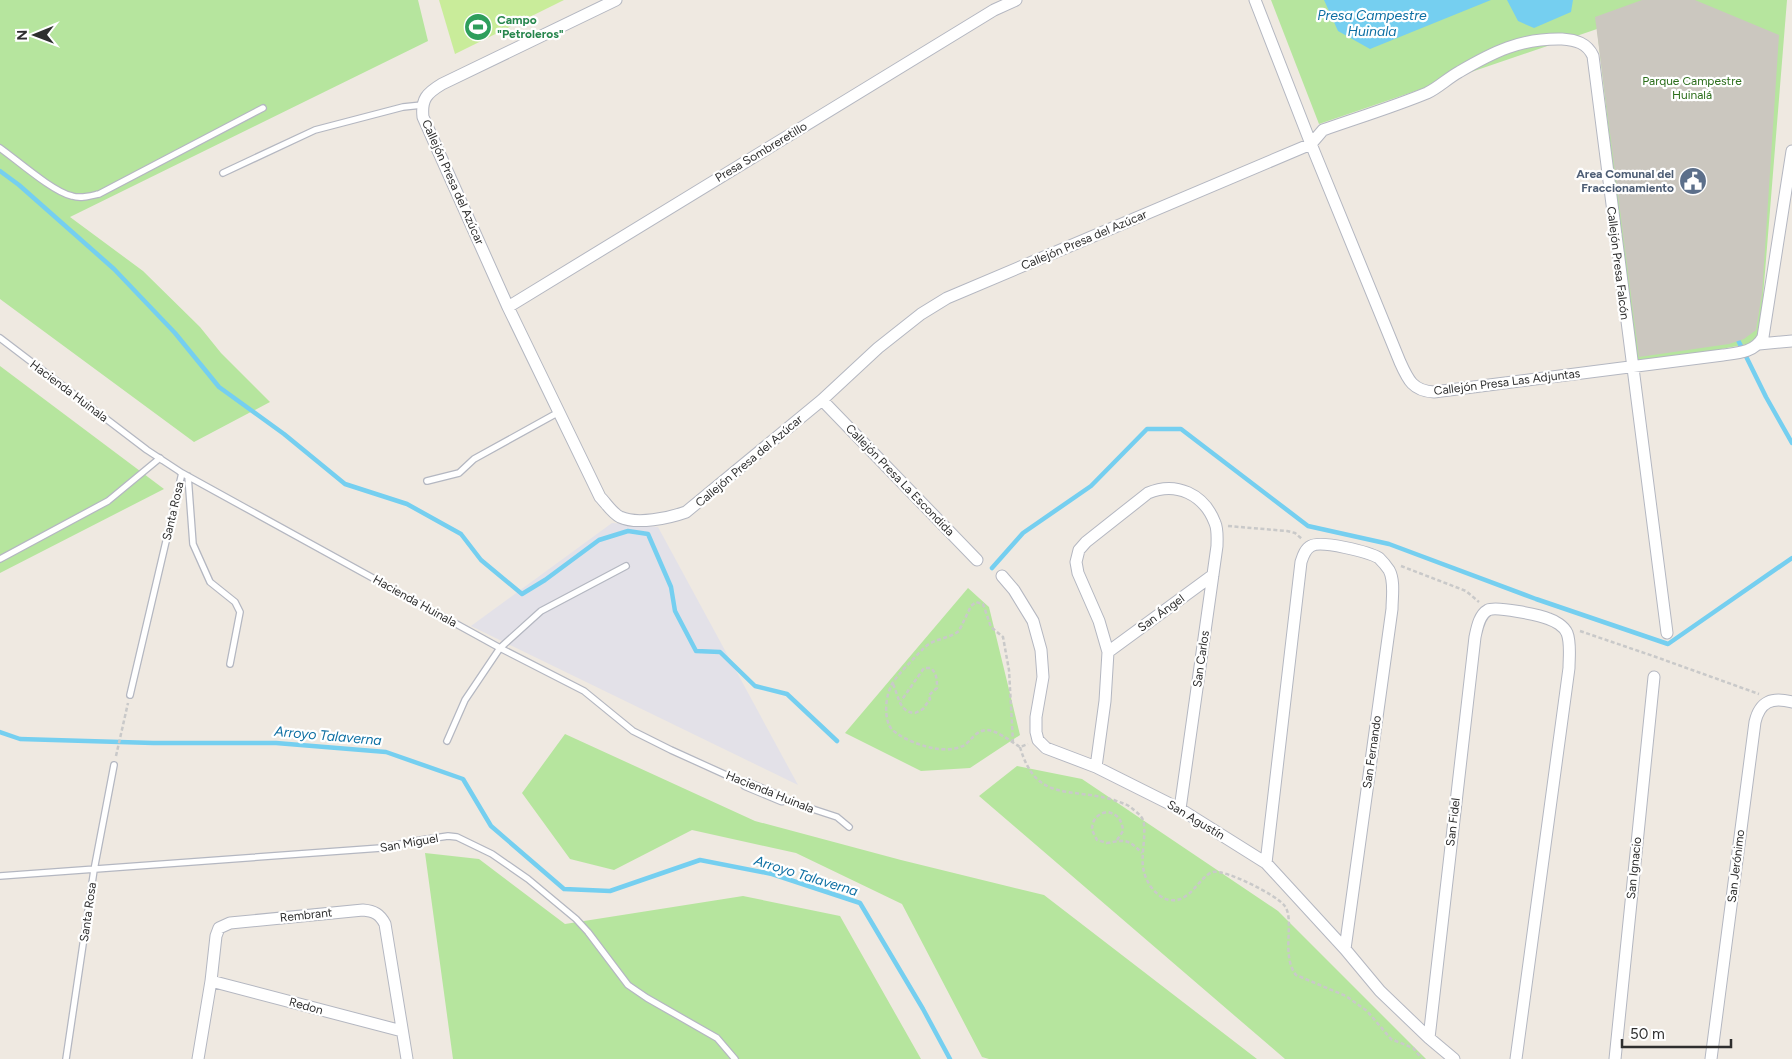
<svg xmlns="http://www.w3.org/2000/svg" width="1792" height="1059" font-family="Figtree,sans-serif">
<rect width="100%" height="100%" fill="#efe9e1"/>
<path fill="#e3e1e8" d="M612 523 658 527 798 785 471 626Z"/>
<path fill="#b6e59e" d="M0 0H418L428 41 70 217 143 271 200 327 221 353 270 402 194 442 0 299Z
M1271 0H1787L1760 334 1748 344 1636 365 1597 29 1319 124Z
M0 366 164 489 0 573Z
M968 588 989 607 1020 735 970 768 921 771 845 733Z
M565 734 755 821 901 860 1044 895 1257 1059H989L982 1057 902 904 796 853 692 830 614 870 570 859 522 793Z
M1017 766 1082 779 1278 911 1426 1059H1285L979 796Z
M425 853 479 859 565 924 743 896 840 916 921 1059H453Z"/>
<path fill="#c9ec9a" d="M439 0H564L455 54Z"/>
<path fill="#75cff0" d="M1324 0H1491L1370 49 1338 31Z
M1507 0H1573L1571 12 1534 28 1518 21Z"/>
<g fill="none" stroke-linecap="round" stroke-linejoin="round">
<path stroke="#75cff0" stroke-width="4.5" d="M0 171 19 185 114 269 175 333 219 387 284 434 345 484 407 504 461 534 481 560 522 594 545 580 599 540 628 531 648 534 671 587 675 611 696 651 720 652 755 686 787 694 837 741
M1736 336 1766 397 1792 443
M992 568 1023 533 1091 486 1147 429H1181L1308 526 1389 544 1536 599 1668 644 1792 558
M0 732 20 739 153 743H276L386 752 463 779 491 826 564 889 610 891 700 860 772 874 860 903 923 1009 950 1059"/>
</g>
<path fill="#cbc7bf" d="M1642 0H1695L1779 35 1762 294 1756 330 1744 339 1729 344 1639 357 1595 17Z"/>
<g fill="none" stroke-linecap="round" stroke-linejoin="round">
<g stroke="#b4b7c1" stroke-width="8">
<path id="lane" d="M0 148C17 160 53 192 72 196 81 199 90 196 99 194L263 108
M223 173 315 130 403 107 422 105
M0 338 147 450 182 473 500 648 584 691 633 731 671 750 746 784
M188 476 193 544 210 582 235 602 240 612 230 664
M427 481 459 473 474 459 559 412
M0 559 108 501 160 458 162 460
M130 695 182 473 180 472
M447 741 465 700 500 648 541 611 626 566
M782 799 837 817 849 827
M0 876 381 848 421 840 448 836 457 837 492 854 528 879 576 919 588 932 628 985 647 998 717 1038 735 1059
M66 1059 94 870 114 765"/>
</g>
<g stroke="#b4b7c1" stroke-width="13">
<path id="street" d="M616 0 442 84C427 93 421 99 423 117L508 307 600 497C606 503 612 513 620 517 637 525 669 518 686 512L822 400 878 348 921 314 947 298 1311 144 1323 130C1357 118 1393 107 1427 93 1438 88 1448 78 1459 72 1493 52 1521 38 1562 39 1576 40 1587 43 1593 56L1667 633
M1255 0 1311 144 1400 362C1408 380 1413 391 1434 392L1723 355C1739 353 1755 352 1763 337L1792 151
M508 307 994 10 1016 0
M1759 344 1792 341
M822 400 977 560
M1002 576 1014 590 1033 621 1041 650 1043 677 1036 717V732L1038 740 1046 748 1096 767 1180 809 1266 863 1345 949 1380 991 1429 1038 1454 1059
M1108 652 1213 575
M1096 767 1105 701 1108 652 1099 621 1078 573 1076 562 1079 550 1086 542 1148 493C1176 481 1204 494 1215 523 1218 530 1217 539 1217 546L1180 809
M746 784 782 799
M1266 863 1301 562C1303 556 1305 549 1311 546 1321 540 1369 552 1379 558 1382 561 1387 567 1389 570 1395 581 1392 597 1392 609L1345 949
M211 981 402 1031
M1429 1038 1475 637C1477 628 1479 615 1488 610 1496 606 1540 615 1549 619 1555 621 1564 626 1567 633 1571 643 1569 657 1569 668L1516 1059
M198 1059 211 981 216 936 219 928 230 923 363 910C374 911 380 914 385 924L407 1059
M1615 1059 1654 677
M1711 1059 1755 722C1760 701 1772 697 1792 702"/>
</g>
<path stroke="#c9c9c9" stroke-width="2.5" stroke-dasharray="4 2.5" stroke-linecap="butt" d="M1228 526 1287 531 1295 533 1302 539
M1401 566 1466 591 1479 602
M1580 631 1656 657 1759 694
M893 684C899 697 899 712 915 713L923 709 930 699 929 695 937 688C937 680 937 674 931 668H924L901 701
M1013 743 1009 670 1003 637 991 627 983 604 976 602 971 606 959 631C949 639 935 638 925 647 917 655 897 675 892 684 886 695 884 713 889 725 894 737 926 748 939 749 947 750 958 749 965 745 972 739 976 731 986 730 997 730 1010 741 1020 747L1028 744
M1020 747C1036 803 1070 787 1114 800 1121 803 1128 804 1134 810 1139 814 1144 818 1144 825 1146 849 1136 865 1151 887 1156 893 1162 899 1170 900 1191 903 1199 876 1213 872 1225 869 1276 895 1284 905 1296 919 1280 954 1296 975L1346 996 1367 1011 1391 1039 1413 1048 1422 1059
M116 756 128 703
M1117 840 1123 831C1122 820 1118 814 1107 812 1097 814 1092 820 1092 830L1097 840 1107 843C1125 840 1127 838 1142 853"/>
<use href="#lane" stroke="#fff" stroke-width="5.5"/>
<use href="#street" stroke="#fff" stroke-width="11"/>
</g>
<defs>
<g id="stadium-disc" transform="scale(1.4375)"><circle r="9.5" fill="#2e9e5b" stroke="#fff"/><path d="M0-5a6.5 5 0 1 0 0 10a6.5 5 0 1 0 0-10ZM-3.5-1.8h7v3.6h-7Z" fill="#fff"/></g>
<g id="civic-disc" transform="scale(1.4375)"><circle r="9.5" fill="#5c6f8a" stroke="#fff"/><path d="M-.6-6.5H3V-4.5H.6V-3L4-1V1h2V6H-6V1h2V-1L-.6-3ZM-1.2 2.5V6h2.4V2.5Z" fill="#fff"/></g>
</defs>
<g fill-rule="evenodd">
<use href="#stadium-disc" x="478" y="27"/>
<use href="#civic-disc" x="1693" y="181"/>
</g>
<g text-anchor="middle" dominant-baseline="central" stroke-width="4.5" stroke-linejoin="round" paint-order="stroke">
<g font-size="12" font-weight="bold" fill="#27864d" stroke="#fff" text-anchor="start">
<text x="497" y="20">Campo<tspan x="497" dy="14">"Petroleros"</tspan></text>
</g>
<g font-size="12" fill="#2c6e1b" stroke="#fff">
<text x="1692" y="81">Parque Campestre<tspan x="1692" dy="14">Huinalá</tspan></text>
</g>
<g font-size="12" fill="#2e2e2e" stroke="#fff">
<text transform="translate(761 152) rotate(-31)">Presa Sombreretillo</text>
<text transform="translate(453 182) rotate(66)">Callejón Presa del Azúcar</text>
<text transform="translate(1084 240) rotate(-23)">Callejón Presa del Azúcar</text>
<text transform="translate(1618 263) rotate(83)">Callejón Presa Falcón</text>
<text transform="translate(1507 382) rotate(-7)">Callejón Presa Las Adjuntas</text>
<text transform="translate(69 391) rotate(37)">Hacienda Huinala</text>
<text transform="translate(749 461) rotate(-40)">Callejón Presa del Azúcar</text>
<text transform="translate(900 480) rotate(46)">Callejón Presa La Escondida</text>
<text transform="translate(173 511) rotate(-77)">Santa Rosa</text>
<text transform="translate(415 601) rotate(29)">Hacienda Huinala</text>
<text transform="translate(1161 613) rotate(-36)">San Ángel</text>
<text transform="translate(1201 659) rotate(-82)">San Carlos</text>
<text transform="translate(1372 752) rotate(-82)">San Fernando</text>
<text transform="translate(770 792) rotate(22)">Hacienda Huinala</text>
<text transform="translate(1196 820) rotate(31)">San Agustín</text>
<text transform="translate(1453 822) rotate(-83)">San Fidel</text>
<text transform="translate(409 843) rotate(-10)">San Miguel</text>
<text transform="translate(1736 866) rotate(-83)">San Jerónimo</text>
<text transform="translate(1634 868) rotate(-84)">San Ignacio</text>
<text transform="translate(88 912) rotate(-82)">Santa Rosa</text>
<text transform="translate(306 915) rotate(-6)">Rembrant</text>
<text transform="translate(306 1006) rotate(15)">Redon</text>
</g>
<g font-size="12" font-weight="bold" fill="#4e5e75" stroke="#fff" text-anchor="end">
<text x="1674" y="174">Area Comunal del<tspan x="1674" dy="14">Fraccionamiento</tspan></text>
</g>
<g font-size="14" font-style="italic" fill="#0d6fa3" stroke="#fff">
<text x="1372" y="15">Presa Campestre<tspan x="1372" dy="16">Huinala</tspan></text>
<text transform="translate(328 736) rotate(5)">Arroyo Talaverna</text>
<text transform="translate(806 876) rotate(17)">Arroyo Talaverna</text>
</g>
</g>
<g transform="translate(35 35) rotate(269)" stroke="#ffffff" stroke-width="4" paint-order="stroke">
<path d="M0-4L9 19L0 12L-9 19Z" fill="#2e2e2e"/>
<text y="-8" font-size="14" font-weight="bold" text-anchor="middle" fill="#2e2e2e">N</text>
</g>
<path d="M1622 1039v8h109v-8" fill="none" stroke="#2e2e2e" stroke-width="2.5"/>
<text x="1630" y="1039" font-size="15" fill="#2e2e2e" stroke="#ffffff" stroke-width="4" paint-order="stroke">50 m</text>
</svg>
